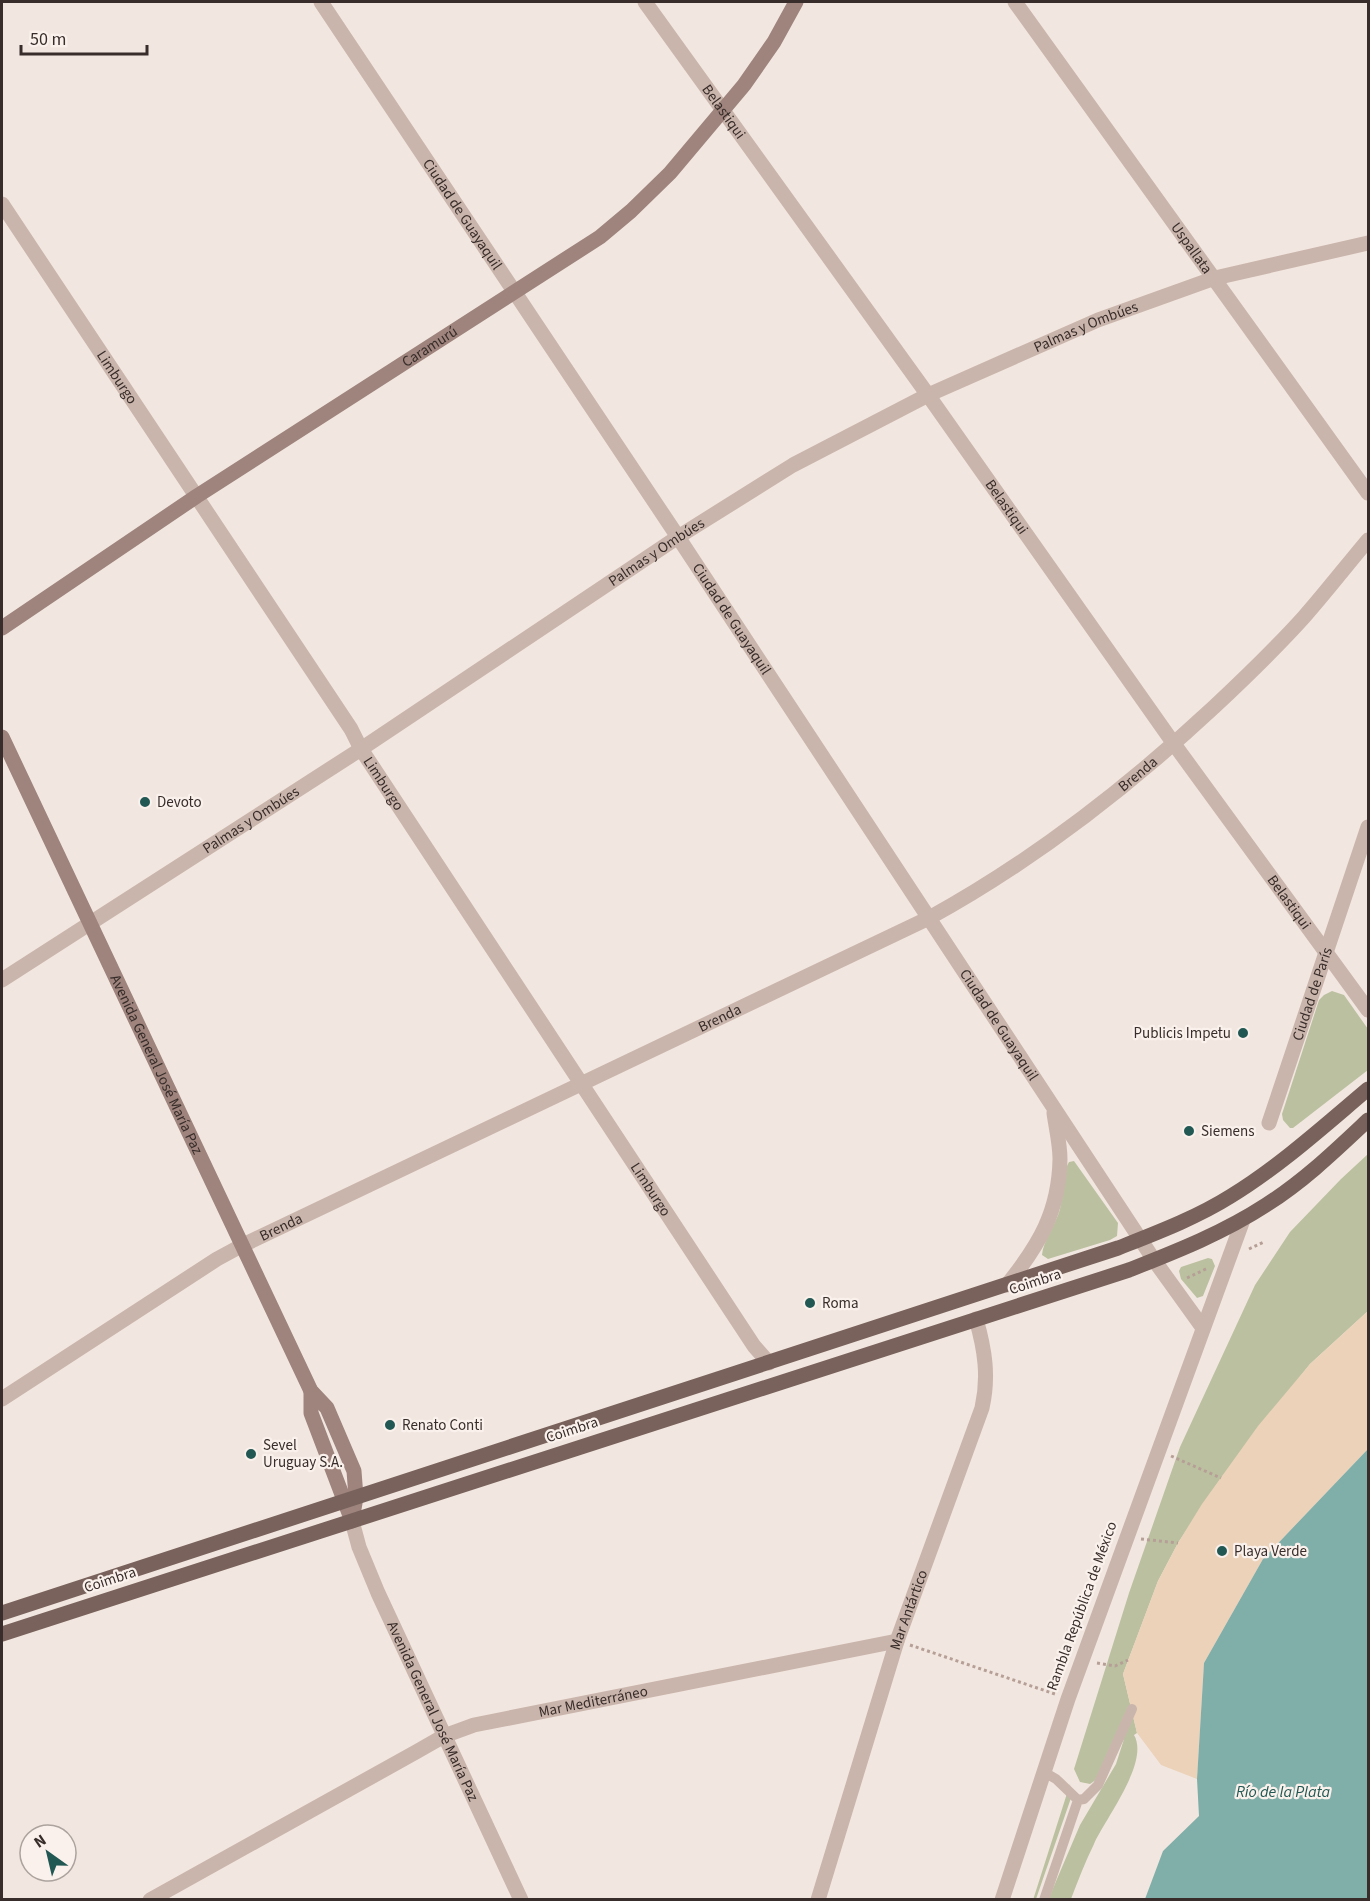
<svg xmlns="http://www.w3.org/2000/svg" width="1370" height="1901" font-family="'Source Sans 3',sans-serif">
<rect width="100%" height="100%" fill="#f2e7e0"/>
<path fill="#bbc1a0" d="M1332 991 1344 995 1368 1029V1070L1293 1128H1290L1283 1120 1282 1114 1319 1000 1324 995Z
M1368 1154V1311L1310 1364 1221 1478 1178 1543 1158 1581 1123 1674 1137 1733 1134 1735C1150 1762 1105 1819 1094 1844 1085 1862 1078 1881 1071 1899L1048 1900 1080 1825 1116 1764 1124 1739 1103 1775 1090 1784 1080 1782 1074 1769 1129 1593 1180 1447 1255 1285 1290 1232 1341 1179Z
M1074 1161 1118 1223 1117 1236 1110 1240 1048 1259 1042 1255C1043 1241 1056 1224 1060 1209 1063 1197 1063 1171 1069 1162Z
M1208 1258 1212 1259 1215 1266 1203 1296 1197 1298 1181 1279 1179 1271 1181 1267Z
M1070 1784 1071 1798 1036 1899 1033 1900Z"/>
<path fill="#ebd2b9" d="M1368 1311V1449L1263 1559 1204 1663 1197 1779 1161 1765 1137 1733 1123 1674 1158 1581 1178 1543 1202 1504 1258 1426 1310 1364Z"/>
<path fill="#80aea9" d="M1368 1449V1899H1145L1163 1851 1199 1816 1197 1779 1204 1663 1263 1559Z"/>
<g fill="none" stroke-linecap="round" stroke-linejoin="round">
<path stroke="#b69f96" stroke-width="3" stroke-dasharray="3 3" stroke-linecap="butt" d="M1249 1249 1264 1242
M1187 1278 1208 1268
M1171 1456 1221 1478
M1141 1539 1178 1543
M910 1645 1055 1694
M1097 1663 1115 1666 1128 1660"/>
<path stroke="#cab5ac" stroke-width="10" d="M1044 1772 1056 1779 1078 1800 1044 1900
M1078 1800 1084 1799 1098 1785 1132 1709"/>
<g stroke="#cab5ac" stroke-width="15">
<path id="s1" d="M321 2 678 537 1154 1260 1203 1328"/>
<path id="s2" d="M645 2 928 395 1174 744 1368 1010"/>
<path id="s3" d="M1015 2 1368 493"/>
<path id="s4" d="M2 204 351 729 361 749 754 1346 769 1363"/>
<path id="s5" d="M2 980 361 749 678 537 793 465 928 395 1098 320 1215 278 1368 243"/>
<path id="s6" d="M1269 1123 1368 827"/>
<path d="M1007 1285C1039 1245 1059 1212 1060 1159 1060 1144 1056 1128 1054 1113"/>
<path id="s7" d="M2 1399 217 1259 241 1246 929 918C1033 861 1128 787 1214 707 1245 678 1276 648 1304 617 1326 592 1347 565 1368 540"/>
<path id="s8" d="M352 1521 359 1547 378 1593 521 1900"/>
<path id="s9" d="M150 1900 416 1752 444 1736 474 1725 897 1641"/>
<path id="s10" d="M818 1900 897 1641 982 1408C989 1377 985 1350 976 1319"/>
<path d="M1002 1900 1068 1699 1243 1220"/>
</g>
<g stroke="#9e847d" stroke-width="15">
<path id="s11" d="M2 628 197 496 600 237 631 211 670 173 744 85 774 42 796 2"/>
<path id="s12" d="M2 737 311 1391 327 1408 354 1471 356 1497 352 1521"/>
<path d="M311 1391V1413L349 1513"/>
</g>
<path stroke="#79625c" stroke-width="15" d="M2 1613 1118 1248C1156 1233 1196 1218 1231 1196 1280 1166 1324 1126 1368 1089
M2 1634 1129 1270C1177 1251 1223 1233 1266 1205 1304 1181 1336 1150 1368 1120"/>
</g>
<g fill="#225853" stroke="#faf1ec" stroke-width="2">
<circle cx="145" cy="802" r="6"/>
<circle cx="1243" cy="1033" r="6"/>
<circle cx="1189" cy="1131" r="6"/>
<circle cx="810" cy="1303" r="6"/>
<circle cx="390" cy="1425" r="6"/>
<circle cx="251" cy="1454" r="6"/>
<circle cx="1222" cy="1551" r="6"/>
</g>
<g text-anchor="middle" dominant-baseline="central" stroke-width="4.5" stroke-linejoin="round" paint-order="stroke">
<g font-size="15" fill="#382d2a" stroke="#faf1ec">
<text stroke="none"><textPath href="#s2" startOffset="135">Belastiqui</textPath></text>
<text stroke="none"><textPath href="#s1" startOffset="255">Ciudad de Guayaquil</textPath></text>
<text stroke="none"><textPath href="#s3" startOffset="303">Uspallata</textPath></text>
<text stroke="none"><textPath href="#s5" startOffset="1268">Palmas y Ombúes</textPath></text>
<text stroke="none"><textPath href="#s11" startOffset="512">Caramurú</textPath></text>
<text stroke="none"><textPath href="#s4" startOffset="208">Limburgo</textPath></text>
<text stroke="none"><textPath href="#s2" startOffset="621">Belastiqui</textPath></text>
<text stroke="none"><textPath href="#s5" startOffset="782">Palmas y Ombúes</textPath></text>
<text stroke="none"><textPath href="#s1" startOffset="741">Ciudad de Guayaquil</textPath></text>
<text stroke="none"><textPath href="#s7" startOffset="1300">Brenda</textPath></text>
<text stroke="none"><textPath href="#s4" startOffset="694">Limburgo</textPath></text>
<text stroke="none"><textPath href="#s5" startOffset="296">Palmas y Ombúes</textPath></text>
<text stroke="none"><textPath href="#s2" startOffset="1107">Belastiqui</textPath></text>
<text stroke="none"><textPath href="#s6" startOffset="136">Ciudad de París</textPath></text>
<text stroke="none"><textPath href="#s7" startOffset="814">Brenda</textPath></text>
<text stroke="none"><textPath href="#s1" startOffset="1227">Ciudad de Guayaquil</textPath></text>
<text stroke="none"><textPath href="#s12" startOffset="362">Avenida General José María Paz</textPath></text>
<text stroke="none"><textPath href="#s4" startOffset="1180">Limburgo</textPath></text>
<text stroke="none"><textPath href="#s7" startOffset="328">Brenda</textPath></text>
<text transform="translate(1035 1282) rotate(-18)">Coimbra</text>
<text transform="translate(572 1430) rotate(-18)">Coimbra</text>
<text transform="translate(110 1580) rotate(-18)">Coimbra</text>
<text transform="translate(1082 1606) rotate(-70)">Rambla República de México</text>
<text stroke="none"><textPath href="#s10" startOffset="304">Mar Antártico</textPath></text>
<text stroke="none"><textPath href="#s9" startOffset="490">Mar Mediterráneo</textPath></text>
<text stroke="none"><textPath href="#s8" startOffset="207">Avenida General José María Paz</textPath></text>
</g>
<g font-size="15" fill="#382d2a" stroke="#faf1ec" text-anchor="start">
<text x="157" y="802">Devoto</text>
<text x="1231" y="1033" text-anchor="end">Publicis Impetu</text>
<text x="1201" y="1131">Siemens</text>
<text x="822" y="1303">Roma</text>
<text x="402" y="1425">Renato Conti</text>
<text x="263" y="1445">Sevel<tspan x="263" dy="17">Uruguay S.A.</tspan></text>
<text x="1234" y="1551">Playa Verde</text>
</g>
<g font-size="16" font-style="italic" fill="#225853" stroke="#faf1ec">
<text x="1283" y="1792">Río de la Plata</text>
</g>
</g>
<rect width="1370" height="1901" fill="none" stroke="#382d2a" stroke-width="6"/>
<g transform="translate(48 1853) rotate(326)"><circle r="28" fill="#faf1ec" stroke="#aca39e" stroke-width="1.5"/>
<path d="M0-4.5L10 22L0 15L-10 22Z" fill="#225853"/>
<text y="-9" font-size="16" font-weight="bold" text-anchor="middle" fill="#382d2a">N</text>
</g>
<path d="M21 45v9h126v-9" fill="none" stroke="#382d2a" stroke-width="3"/>
<text x="30" y="45" font-size="18" fill="#382d2a" stroke="#faf1ec" stroke-width="4.5" paint-order="stroke">50 m</text>
</svg>
